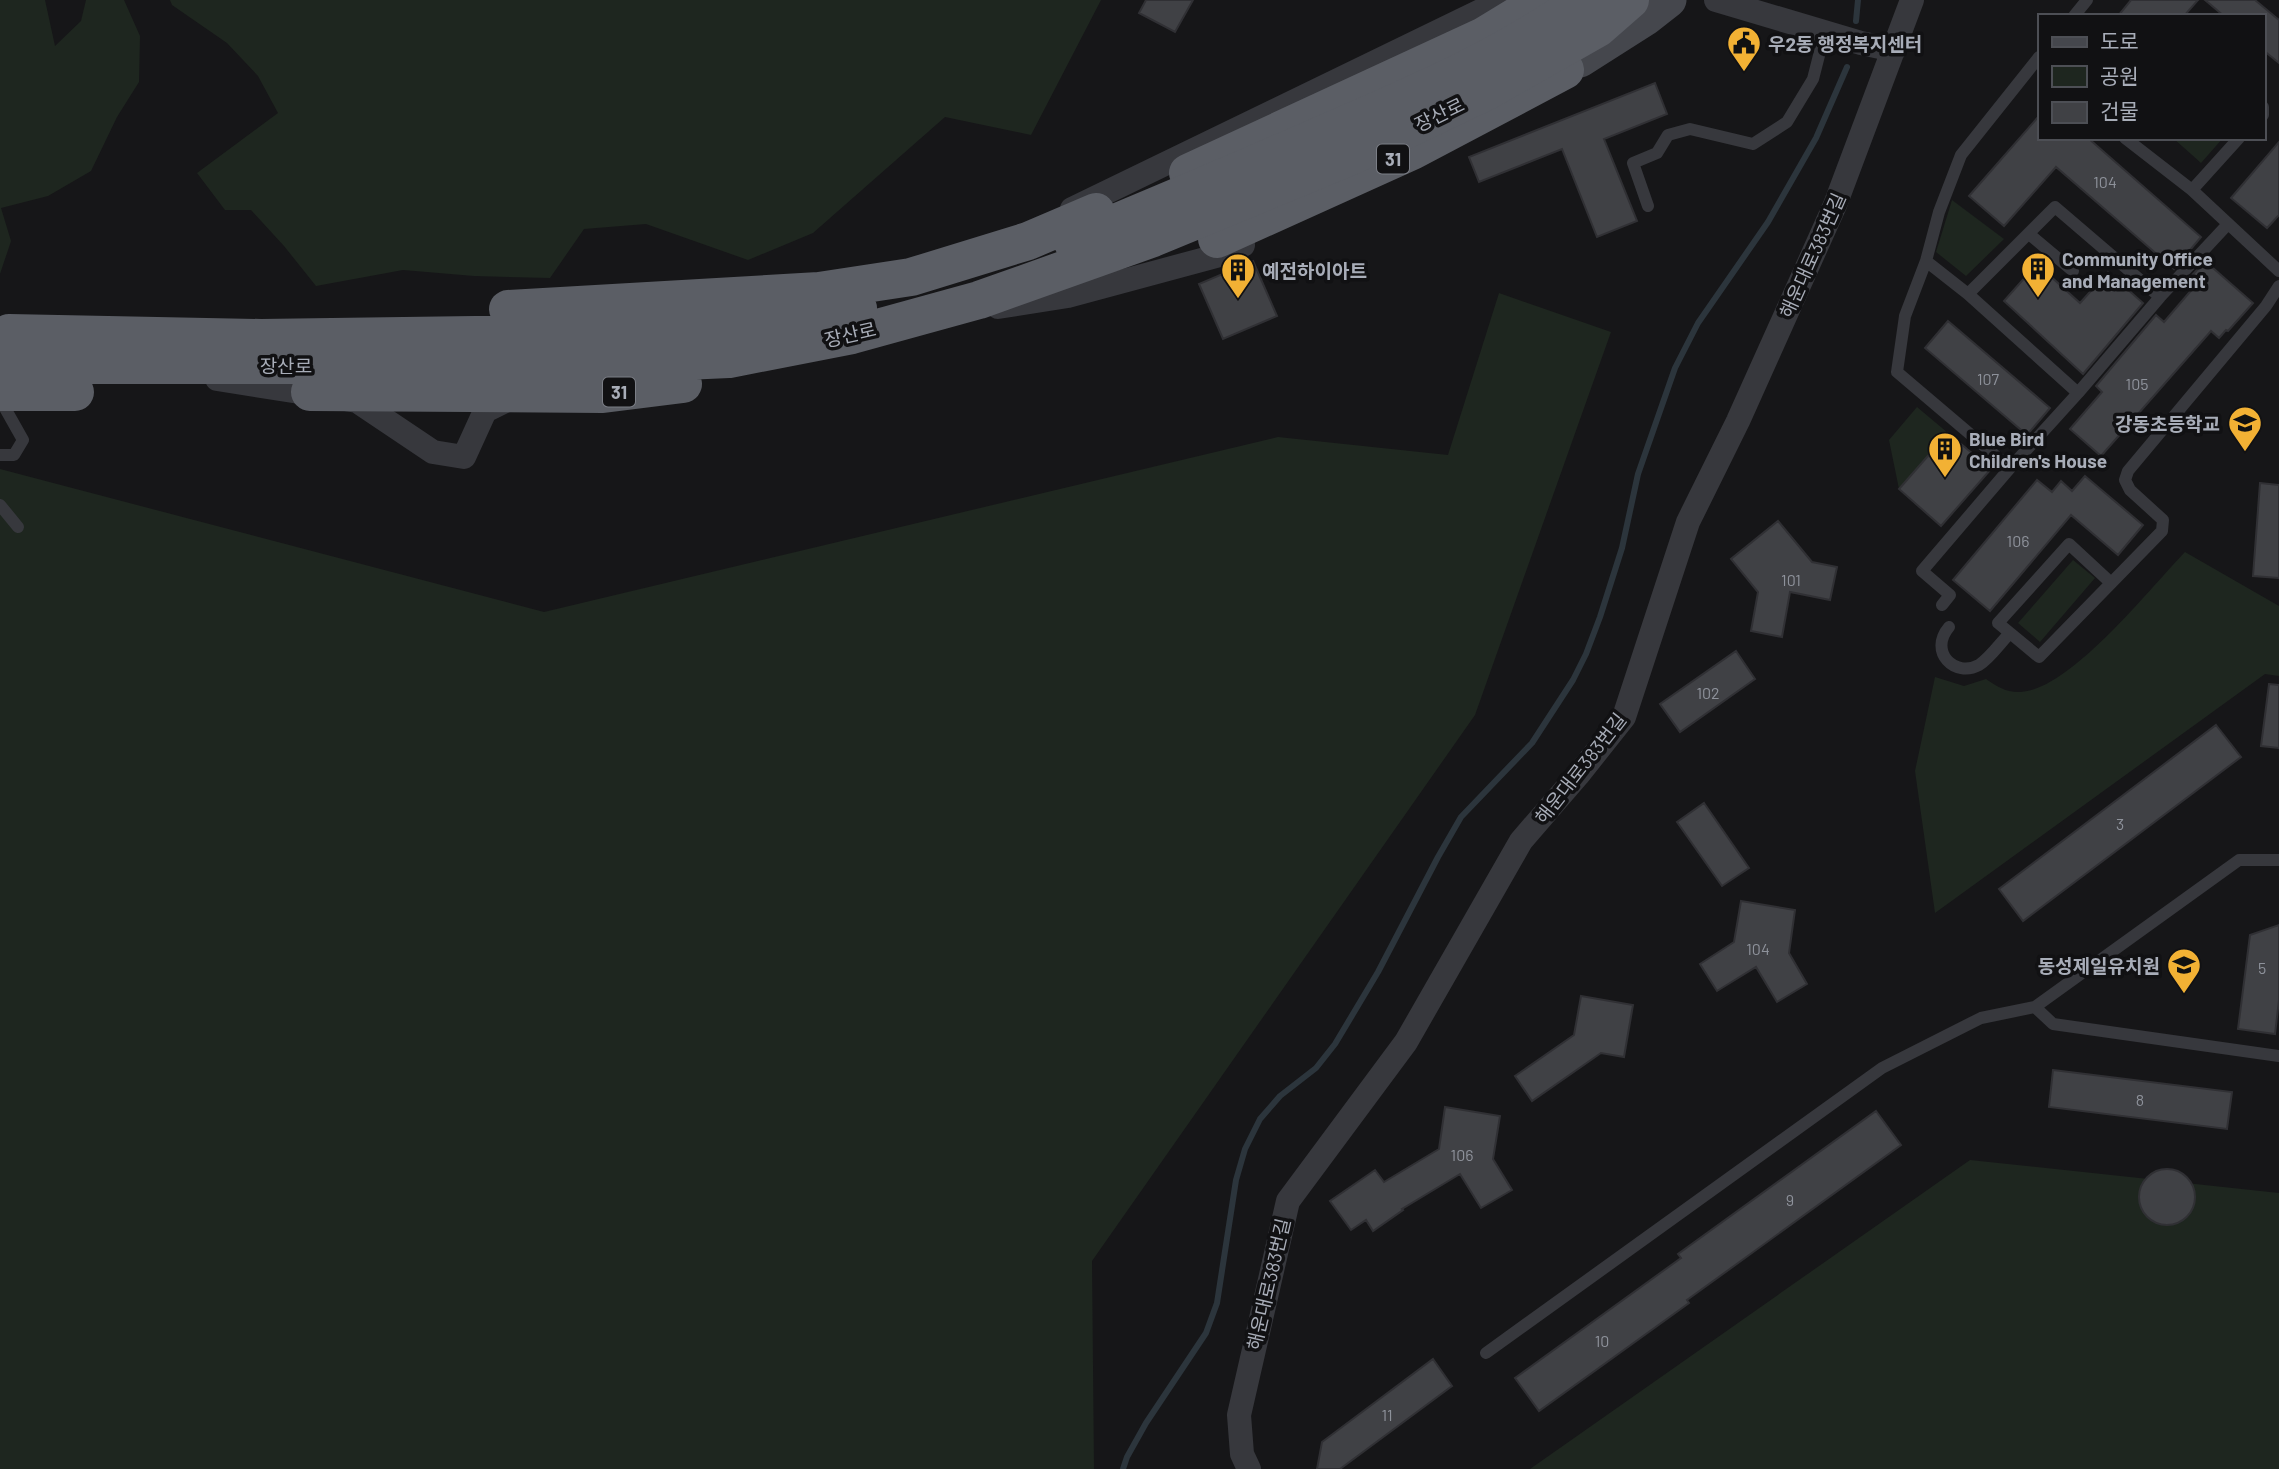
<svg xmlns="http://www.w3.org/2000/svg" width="2279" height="1469" font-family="Barlow,'Noto Sans KR',sans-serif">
<rect width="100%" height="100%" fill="#161618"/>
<path fill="#1e261f" d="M0 0H45L55 46 81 21 86 0H124L140 36 139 82 117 117 91 171 48 196 1 208 11 241 0 274Z
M170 0H1101L1031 135 945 117 813 233 748 260 646 224 584 229 550 278 474 276 403 270 316 286 284 246 251 210H225L197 173 278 113 258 76 227 43 172 5Z
M2173 138H2223L2201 163Z
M1952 200 2004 239 1966 276 1936 252Z
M1499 293 1611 332 1475 715 1092 1261 1094 1469H0V469L544 612 1278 437 1448 455Z
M1917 407 1948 433 1899 489 1889 440Z
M2185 552 2279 606V676L2265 674 1935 913 1915 771 1935 677 1964 686 1986 679C1998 687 2007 693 2021 692 2071 689 2150 588 2185 552Z
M2073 560 2095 578 2040 642 2018 623Z
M1970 1160 2279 1193V1469H1530Z"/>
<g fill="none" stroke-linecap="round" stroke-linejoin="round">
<path stroke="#2c353c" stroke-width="6" d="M1856 21 1858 0
M1123 1469 1127 1457 1146 1423 1206 1333 1217 1303 1236 1180 1245 1149 1260 1119 1280 1096 1316 1068 1335 1044 1378 972 1438 857 1461 817 1532 743 1573 680 1586 654 1600 617 1622 548 1638 474 1675 368 1698 323 1768 222 1816 138 1847 67"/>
</g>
<path fill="#404145" stroke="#303034" stroke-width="2" d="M1146 0H1193L1175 32 1139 13Z
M2131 0H2198L2184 16H2118Z
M2205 0H2255L2279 20V63L2263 50V16H2224Z
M1655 83 1667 114 1604 139 1637 221 1597 237 1562 149 1479 182 1469 157Z
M2039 116V138H2088L2201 237 2174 269 2056 167 2004 226 1969 196Z
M2279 142V215L2267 228 2231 198Z
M1253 261 1277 316 1223 339 1199 284Z
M2205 261 2253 303 2228 331 2226 330 2219 338 2211 331 2101 456 2070 429 2102 392 2096 386 2156 315 2164 322 2194 287 2187 281Z
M2037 264 2080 303 2108 272 2143 303 2083 374 2004 301Z
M1948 321 2050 408 2027 435 1925 348Z
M1948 433 1991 469 1941 526 1899 489Z
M2085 476 2143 525 2118 555 2071 515 1990 611 1953 580 2037 480 2052 492 2061 481 2072 491Z
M2260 483 2279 485V578L2253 576Z
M1778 521 1812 562 1837 567 1830 600 1790 592 1782 637 1751 631 1758 592 1731 559Z
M1736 651 1755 679 1680 732 1660 704Z
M2269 684 2279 685V748L2261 746Z
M2216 725 2241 757 2023 921 1999 889Z
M1704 803 1749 868 1722 886 1677 822Z
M1741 901 1795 910 1789 953 1807 984 1777 1002 1756 967 1717 991 1700 964 1734 942Z
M2279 925V1000L2275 1034 2238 1029 2250 935Z
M1581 996 1633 1005 1624 1057 1601 1053 1532 1101 1515 1076 1574 1035Z
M2053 1070 2232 1092 2227 1129 2049 1107Z
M1445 1107 1500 1116 1493 1159 1512 1190 1481 1208 1460 1174 1402 1209 1403 1210 1373 1231 1366 1220 1351 1230 1330 1201 1375 1170 1384 1182 1439 1149Z
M1876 1111 1901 1145 1687 1300 1689 1303 1539 1411 1515 1378 1681 1258 1678 1254Z
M2139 1197a28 28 0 1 1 56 0a28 28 0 1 1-56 0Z
M1433 1359 1452 1386 1340 1469H1317L1322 1442Z"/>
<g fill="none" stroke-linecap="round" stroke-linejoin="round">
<path stroke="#37383d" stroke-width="12" d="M2074 16 2087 0
M2263 107V115
M2125 138 2192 190 2279 271
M2192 190 2239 138
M1648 206 1633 163 1657 153 1668 135 1690 129 1753 144 1787 122 1813 79 1825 32
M2029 234 2073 271
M1926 261 1968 294 2078 393
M1968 294 2055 207 2160 297 2078 393 2010 468
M2160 297 2228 224
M0 455H14L23 440 1 401V396
M0 505 18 527
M2110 582 2069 544 1998 623 2039 657 2162 531 2163 520 2130 490 2125 480 2128 471 2266 306 2279 286
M1942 605 1950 595 1922 571 2010 468 1897 372 1905 316 1926 261 1939 212 1961 155 2039 57
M1949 627C1928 652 1955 678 1979 665 1990 658 2001 642 2010 633
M2035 1007 2053 1024 2279 1056
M1486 1353 1882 1068 1981 1018 2035 1007 2239 860H2279"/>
<path stroke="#37383d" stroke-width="24" d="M1716 0 1861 43 1894 50
M1072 209 1503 0
M998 307 1068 296 1220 255 1243 245
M217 379 357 401 433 452 464 457 485 411 511 398
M1249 1469 1242 1454 1239 1415 1288 1201 1406 1042 1521 841 1578 775 1624 717 1688 522 1738 421 1835 205 1912 0"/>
<path stroke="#45474d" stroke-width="35" d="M1580 60 1646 18 1669 0"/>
<path stroke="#5b5e65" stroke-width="38" d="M1188 173 1484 36 1543 0
M1217 239 1412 151 1565 70"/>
<path stroke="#5b5e65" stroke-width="38" d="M1072 241C1161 204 1249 167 1337 128 1421 92 1508 54 1582 0
M508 309 819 291 911 277 1028 241 1096 212
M9 333 261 338 627 333 755 324 858 308
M9 365H595L729 359 852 335 979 300 1153 238 1349 157 1489 90 1598 28 1630 0
M0 392H75
M310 392 603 394 683 384"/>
</g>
<defs>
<g id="civic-pin" transform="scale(1.75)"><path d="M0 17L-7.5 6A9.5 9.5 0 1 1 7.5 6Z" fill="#f2b134" stroke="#111113"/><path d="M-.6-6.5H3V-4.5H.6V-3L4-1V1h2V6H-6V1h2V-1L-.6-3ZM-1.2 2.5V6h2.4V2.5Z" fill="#111"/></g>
<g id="building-pin" transform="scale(1.75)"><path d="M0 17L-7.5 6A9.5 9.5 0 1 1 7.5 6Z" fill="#f2b134" stroke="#111113"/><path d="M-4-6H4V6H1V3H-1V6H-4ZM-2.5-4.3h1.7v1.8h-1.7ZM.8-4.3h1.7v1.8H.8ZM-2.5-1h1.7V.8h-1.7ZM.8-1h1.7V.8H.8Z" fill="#111"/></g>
<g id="school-pin" transform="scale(1.75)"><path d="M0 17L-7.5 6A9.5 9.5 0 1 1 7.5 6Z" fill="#f2b134" stroke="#111113"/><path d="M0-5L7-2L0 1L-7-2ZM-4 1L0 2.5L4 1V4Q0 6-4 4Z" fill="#111"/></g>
</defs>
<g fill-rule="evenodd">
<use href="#civic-pin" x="1744" y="43"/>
<use href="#building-pin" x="2038" y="269"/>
<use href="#building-pin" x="1238" y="270"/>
<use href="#school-pin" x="2245" y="423"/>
<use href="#building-pin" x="1945" y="449"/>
<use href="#school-pin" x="2184" y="965"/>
</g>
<g text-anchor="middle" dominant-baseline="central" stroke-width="7" stroke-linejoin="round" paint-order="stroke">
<g font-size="16" fill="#8e929b">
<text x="2105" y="181">104</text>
<text x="1988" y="378">107</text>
<text x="2137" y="383">105</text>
<text x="2018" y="540">106</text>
<text x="1791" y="579">101</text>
<text x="1708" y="692">102</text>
<text x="2120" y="823">3</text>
<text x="1758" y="948">104</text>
<text x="2262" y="967">5</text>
<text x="2140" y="1099">8</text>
<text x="1462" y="1154">106</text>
<text x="1790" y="1199">9</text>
<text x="1602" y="1340">10</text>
<text x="1387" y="1414">11</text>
</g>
<g fill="#111113" stroke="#7b7e86" stroke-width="2">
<rect x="1377" y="144.5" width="32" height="29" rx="5"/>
<rect x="603" y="377.5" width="32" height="29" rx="5"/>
</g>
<g font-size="18" font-weight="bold" fill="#a8adb8">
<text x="1393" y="159">31</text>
<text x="619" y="392">31</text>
</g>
<g font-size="19" font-weight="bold" fill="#a8adb8" stroke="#111113" text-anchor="start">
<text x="1768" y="43">우2동 행정복지센터</text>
<text x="2062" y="258">Community Office<tspan x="2062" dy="22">and Management</tspan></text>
<text x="1262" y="270">예전하이아트</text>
<text x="2220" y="423" text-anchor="end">강동초등학교</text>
<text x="1969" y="438">Blue Bird<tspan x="1969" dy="22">Children's House</tspan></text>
<text x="2160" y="965" text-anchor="end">동성제일유치원</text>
</g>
<g font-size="19" fill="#a8adb8" stroke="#111113">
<text transform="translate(1439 114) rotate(-26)">장산로</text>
<text transform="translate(1812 255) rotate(-66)">해운대로383번길</text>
<text transform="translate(850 334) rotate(-13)">장산로</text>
<text x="286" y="365">장산로</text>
<text transform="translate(1580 768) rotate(-52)">해운대로383번길</text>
<text transform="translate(1268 1284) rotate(-77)">해운대로383번길</text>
</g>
</g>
<rect x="2038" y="14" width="228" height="126" fill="#111113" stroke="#4d4f55" stroke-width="2"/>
<rect x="2052" y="37" width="35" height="10" fill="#45474d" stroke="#4d4f55" stroke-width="2"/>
<text x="2100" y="49" font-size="21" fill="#a8adb8">도로</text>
<rect x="2052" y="66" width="35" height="21" fill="#1e261f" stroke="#4d4f55" stroke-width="2"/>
<text x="2100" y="84" font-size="21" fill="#a8adb8">공원</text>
<rect x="2052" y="102" width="35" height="21" fill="#404145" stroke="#4d4f55" stroke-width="2"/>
<text x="2100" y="119" font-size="21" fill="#a8adb8">건물</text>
</svg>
